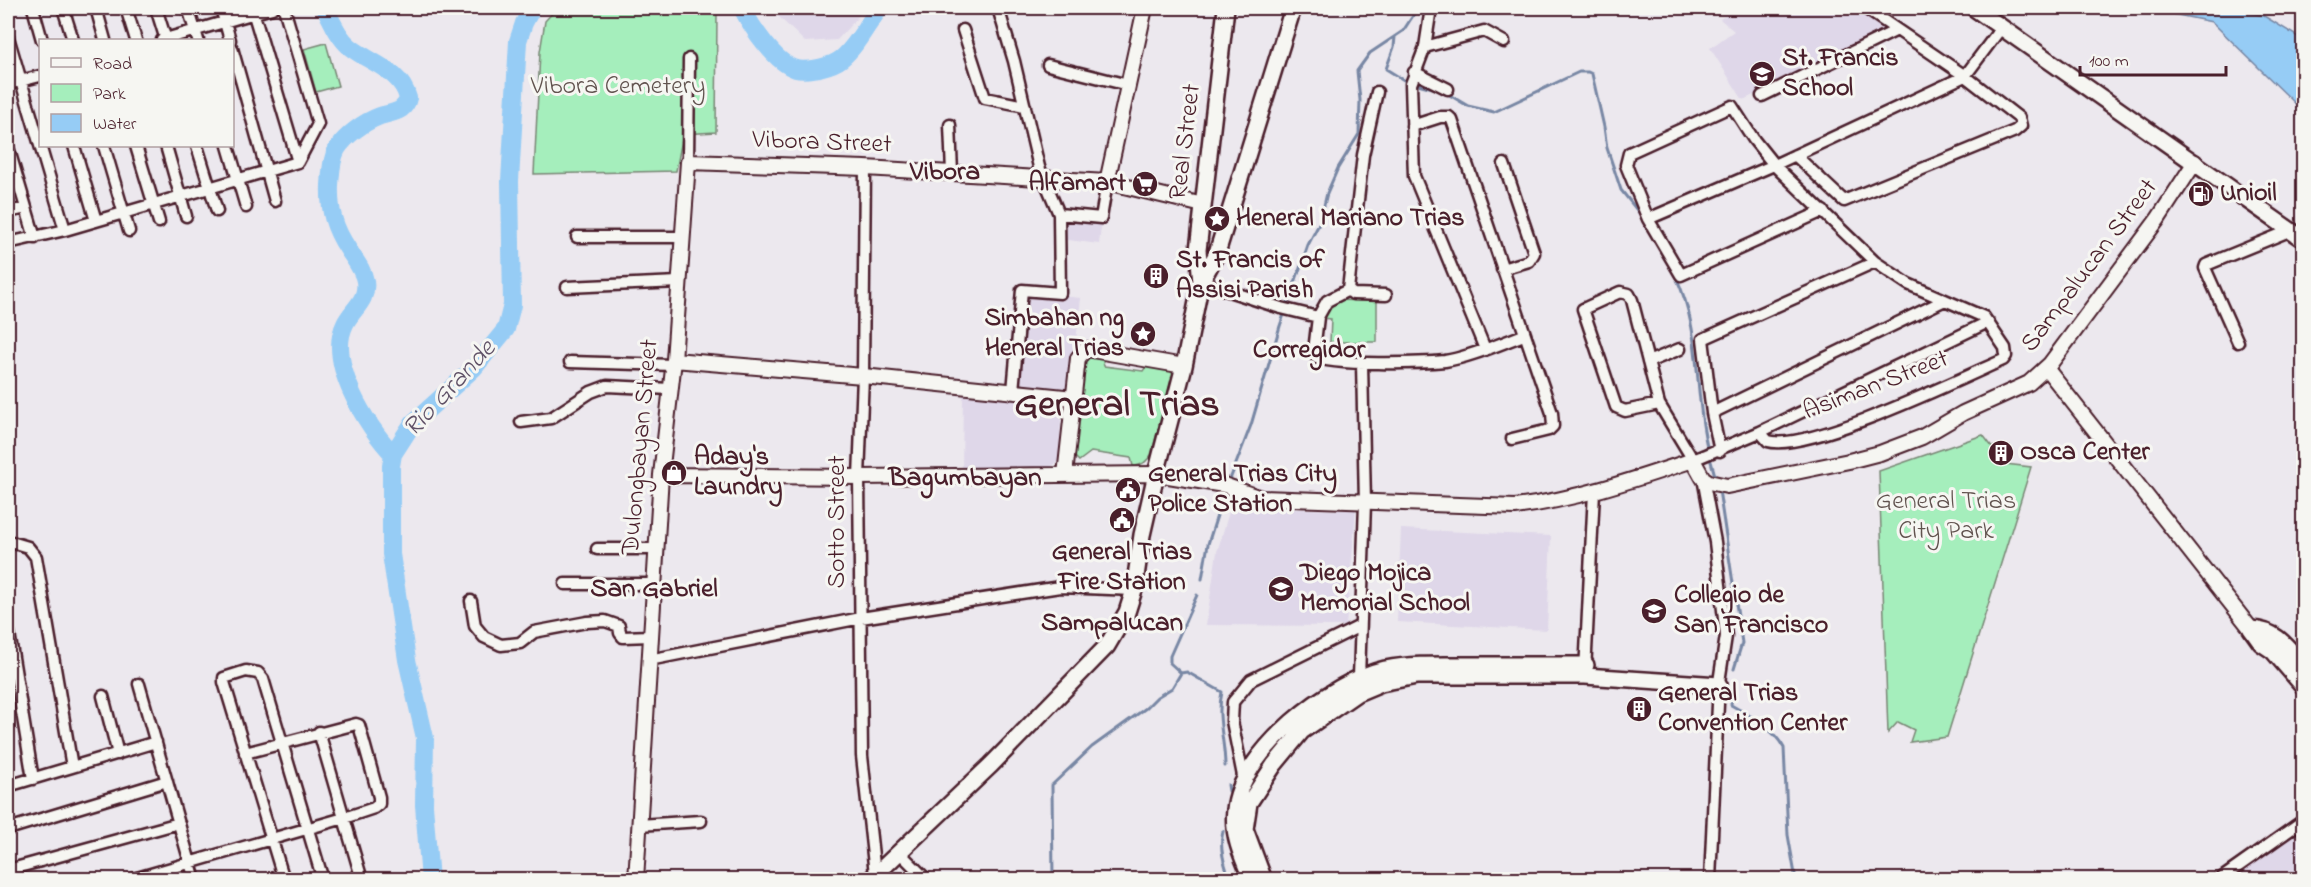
<svg xmlns="http://www.w3.org/2000/svg" width="2311" height="887" font-family="'Indie Flower',sans-serif">
<rect width="100%" height="100%" fill="#ece8ee"/>
<filter id="ink" filterUnits="userSpaceOnUse"><feTurbulence type="fractalNoise" baseFrequency=".0167" numOctaves="2"/><feDisplacementMap in="SourceGraphic" scale="12" xChannelSelector="R" yChannelSelector="G"/><feConvolveMatrix kernelMatrix="1 2 1 2 8 2 1 2 1" color-interpolation-filters="sRGB"/></filter>
<g filter="url(#ink)">
<path fill="#dfd7e9" d="M772 8H863L857 18 837 40 805 42 777 15Z
M1740 8H1858L1884 27 1886 33 1743 100 1710 48 1734 31 1720 19Z
M1061 216 1102 220 1099 244 1061 239Z
M1023 292 1081 298 1070 393 1013 387Z
M963 392 1046 398 1061 412 1060 459 1046 472 962 474Z
M1233 499 1296 509 1356 510 1346 626 1206 625 1217 552Z
M1401 529 1551 536 1547 630 1397 622Z
M2303 815V879H2213Z"/>
<path fill="#a5eebc" stroke="#788674" stroke-width="1.5" d="M557 8H715L717 13 716 132 683 134 676 171 534 174 540 52 545 21Z
M326 43 338 86 316 92 304 49Z
M1329 300 1377 301V342H1330L1331 319 1322 318Z
M1101 354 1104 366 1143 371 1150 361 1171 367 1173 374 1151 455C1146 462 1143 465 1133 466L1131 458 1091 452 1079 461 1073 455 1084 356Z
M1983 435 2005 464 2031 467 1947 737 1910 742 1914 730 1898 722 1888 733 1879 471Z"/>
<path fill="#96ccf5" stroke="#7887a4" stroke-width="1.5" d="M2143 8H2232L2264 16 2300 38 2304 43 2303 111 2212 22Z"/>
<g fill="none" stroke-linecap="round" stroke-linejoin="round">
<path stroke="#7887a4" stroke-width="3" d="M1395 37 1394 47 1386 69 1407 82
M1414 83 1440 90
M1446 93 1468 106 1494 112 1579 72H1588L1592 74 1604 127 1607 148 1621 190 1644 219
M1675 275C1703 332 1693 391 1708 451
M1710 458 1716 479
M1229 482 1251 425 1280 326 1308 245 1320 222 1327 193 1338 168 1359 134 1360 100 1357 71 1370 53 1403 31 1418 8
M1719 490 1742 643 1734 669
M1202 579 1208 544 1225 490
M1181 673 1170 663V656L1197 595
M1732 691 1731 705C1751 716 1773 728 1784 748L1788 835 1796 880
M1228 785 1229 791
M1223 831C1219 848 1224 863 1230 880
M1053 880 1052 785 1092 747 1146 708 1157 697 1172 688 1181 673 1187 672 1222 692C1216 718 1225 740 1225 766"/>
<path stroke="#96ccf5" stroke-width="18" d="M325 8C332 21 338 37 350 47 370 63 401 70 408 98 407 103 405 106 401 109 395 113 386 114 380 116 364 122 346 135 337 149 331 160 331 173 330 185 329 210 334 228 348 249 354 259 363 269 365 281 368 301 353 308 345 324 326 362 367 427 393 454
M742 8C751 26 775 63 796 69 804 71 812 69 819 68 827 66 835 64 841 59 857 46 867 24 880 8
M430 880 424 805 425 738 407 660 391 554V466L393 454 413 423 474 368 506 329 512 305 510 181 518 41 524 23 532 8"/>
<g stroke="#4a1f2b" stroke-width="15">
<path id="minor" d="M33 8 42 40
M63 8 73 40
M96 8 105 40
M126 8 136 40
M156 8 166 40
M188 8 198 40
M221 8 230 40
M252 8 298 162
M284 8 318 124 298 162
M998 8 1014 61 1039 167 1059 214 1060 293 1022 290 1013 391
M963 30 985 98 1025 106
M8 37 65 230
M162 40 272 8
M1425 47 1431 8
M232 48 275 201
M1048 65 1128 85
M1414 72 1448 89
M8 84 40 76
M1762 96 1897 30
M950 125 952 173
M1412 126 1440 117H1449L1452 120 1552 413 1553 426 1549 430 1512 439
M74 146 96 221
M104 146 129 231
M136 146 159 222
M166 146 186 216
M197 146 217 211
M228 146 246 207
M8 147 35 238
M1795 155 1844 201 2015 131 2021 126 2019 118 1965 76 1865 8
M688 162 689 59
M865 168 863 376 859 477 862 756 875 874
M8 212 26 208
M1059 214 1101 218 1107 182
M1648 219 1774 165 1965 76 2001 28
M577 237H682
M8 243 65 230 298 162
M1502 269 1529 261 1534 253 1504 164
M1201 282 1281 308 1318 317 1314 351 1316 357C1330 366 1425 363 1445 361 1471 357 1499 344 1524 335
M567 287 679 282
M1348 290 1363 155 1377 92
M1348 290 1353 294 1386 295
M1318 317 1327 301 1348 290
M2238 342 2205 268 2206 265 2289 231
M1485 349 1414 176 1411 84 1425 47 1484 31 1504 42
M570 362 673 365
M1648 362 1680 349
M1659 404 1625 411 1616 407 1583 309 1620 292 1629 294 1632 300 1659 404 1693 460 1760 432 1988 322
M1712 413 1945 300
M521 422 551 418 591 392 607 386 670 389
M1760 432 1768 441C1807 453 1960 379 2003 360L2006 356 2005 348 1984 317 1908 284 1875 262 1774 165 1754 140 1732 106 1629 153 1626 165 1648 219 1681 275 1823 211
M1720 451 1712 413 1703 339 1875 262
M1703 478 1715 542 1726 636 1719 682 1710 880
M8 541 28 547 36 557 72 767
M597 549H656
M565 584H654
M471 601 475 626 484 637 501 645 520 643 534 632 587 622 605 621 619 626 620 633 623 637 650 636
M8 627 33 779
M649 660 861 618 1060 587 1134 590
M1585 672 1594 492
M1359 677 1365 503 1362 363
M139 684 195 880
M103 696 118 754
M319 732 362 880
M1244 781 1232 721 1233 702 1251 680 1360 626
M8 786 156 742
M639 825 701 821
M8 829 167 781
M899 852 927 880
M8 870 179 823
M130 880 344 818 374 808 379 804V797L359 725 356 724 245 753
M284 880 224 682V678L246 671 258 673 263 679 323 880
M2219 880 2304 820
M2300 880 2304 877"/>
</g>
<g stroke="#4a1f2b" stroke-width="18">
<path id="tertiary" d="M1107 182 1145 8
M674 360 863 376 1074 398
M2046 368 2251 629
M661 475 859 477 1156 474 1224 485 1261 498 1515 507C1578 499 1633 480 1693 460L1703 478 1709 482 1727 486 1849 461 1880 453 1922 437 1963 413 2029 383 2050 364 2158 219 2195 162
M1065 475 1078 358 1086 349 1184 366
M636 880 661 475 674 360 688 162 865 168 1107 182 1203 205"/>
</g>
<g stroke="#4a1f2b" stroke-width="20">
<path id="secondary" d="M1974 8 2304 240
M1201 282 1198 250 1226 8
M2251 629 2261 643 2273 651 2304 687
M2251 629C2277 630 2288 648 2304 666
M870 880 991 765 1107 646 1127 612 1134 590 1142 535 1156 474 1184 366 1201 282 1217 253 1293 8
M1252 880C1242 857 1232 835 1235 810 1240 752 1331 681 1385 669 1412 664 1440 665 1467 665 1506 665 1546 665 1586 665
M1264 880 1245 829 1249 803 1274 765 1302 731 1357 693 1381 683 1417 676H1585L1719 685"/>
</g>
<use href="#minor" stroke="#f6f6f2" stroke-width="10"/>
<use href="#tertiary" stroke="#f6f6f2" stroke-width="14"/>
<use href="#secondary" stroke="#f6f6f2" stroke-width="15"/>
</g>
</g>
<defs>
<g id="school-disc" transform="scale(1.35)"><circle r="9.5" fill="#4a1f2b" stroke="#f6f6f2"/><path d="M0-5L7-2L0 1L-7-2ZM-4 1L0 2.5L4 1V4Q0 6-4 4Z" fill="#fff"/></g>
<g id="supermarket-disc" transform="scale(1.35)"><circle r="9.5" fill="#4a1f2b" stroke="#f6f6f2"/><path d="M-6-5.5h2.5l.6 2H6L4.5 2H-2.5L-4.4-4H-6ZM-1.5 3.2a1.3 1.3 0 1 0 .1 0ZM3 3.2a1.3 1.3 0 1 0 .1 0Z" fill="#fff"/></g>
<g id="fuel-disc" transform="scale(1.35)"><circle r="9.5" fill="#4a1f2b" stroke="#f6f6f2"/><path d="M-5.5-6h7V0h2V4h1.3V-2.5L3-4.5l.8-.8L6-3V5H2.5V1h-1V6h-7ZM-4.2-4.7v3.2H.2V-4.7Z" fill="#fff"/></g>
<g id="sight-disc" transform="scale(1.35)"><circle r="9.5" fill="#4a1f2b" stroke="#f6f6f2"/><path d="M0-6L1.8-2.2L6-1.7L2.9 1.2L3.7 5.4L0 3.3L-3.7 5.4L-2.9 1.2L-6-1.7L-1.8-2.2Z" fill="#fff"/></g>
<g id="building-disc" transform="scale(1.35)"><circle r="9.5" fill="#4a1f2b" stroke="#f6f6f2"/><path d="M-4-6H4V6H1V3H-1V6H-4ZM-2.5-4.3h1.7v1.8h-1.7ZM.8-4.3h1.7v1.8H.8ZM-2.5-1h1.7V.8h-1.7ZM.8-1h1.7V.8H.8Z" fill="#fff"/></g>
<g id="shop-disc" transform="scale(1.35)"><circle r="9.5" fill="#4a1f2b" stroke="#f6f6f2"/><path d="M-5-2.5h2.3a2.7 3.5 0 0 1 5.4 0H5L5.5 6h-11ZM-1.5-2.5h3a1.5 2.3 0 0 0-3 0Z" fill="#fff"/></g>
<g id="civic-disc" transform="scale(1.35)"><circle r="9.5" fill="#4a1f2b" stroke="#f6f6f2"/><path d="M-.6-6.5H3V-4.5H.6V-3L4-1V1h2V6H-6V1h2V-1L-.6-3ZM-1.2 2.5V6h2.4V2.5Z" fill="#fff"/></g>
<g id="university-disc" transform="scale(1.35)"><circle r="9.5" fill="#4a1f2b" stroke="#f6f6f2"/><path d="M0-5L7-2L0 1L-7-2ZM-4 1L0 2.5L4 1V4Q0 6-4 4Z" fill="#fff"/></g>
</defs>
<g fill-rule="evenodd">
<use href="#school-disc" x="1762" y="74"/>
<use href="#supermarket-disc" x="1145" y="184"/>
<use href="#fuel-disc" x="2201" y="194"/>
<use href="#sight-disc" x="1217" y="219"/>
<use href="#building-disc" x="1156" y="276"/>
<use href="#sight-disc" x="1143" y="334"/>
<use href="#building-disc" x="2001" y="453"/>
<use href="#shop-disc" x="674" y="473"/>
<use href="#civic-disc" x="1128" y="490"/>
<use href="#civic-disc" x="1122" y="520"/>
<use href="#school-disc" x="1281" y="589"/>
<use href="#university-disc" x="1654" y="611"/>
<use href="#building-disc" x="1639" y="709"/>
</g>
<g text-anchor="middle" dominant-baseline="central" stroke-width="6" stroke-linejoin="round" paint-order="stroke">
<g font-size="26" font-weight="bold" fill="#4a1f2b" stroke="#f6f6f2" text-anchor="start">
<text x="1782" y="59">St. Francis<tspan x="1782" dy="30">School</tspan></text>
<text x="1126" y="184" text-anchor="end">Alfamart</text>
<text x="2220" y="194">Unioil</text>
<text x="1236" y="219">Heneral Mariano Trias</text>
<text x="1176" y="261">St. Francis of<tspan x="1176" dy="30">Assisi Parish</tspan></text>
<text x="1124" y="319" text-anchor="end">Simbahan ng<tspan x="1124" dy="30">Heneral Trias</tspan></text>
<text x="2020" y="453">Osca Center</text>
<text x="694" y="458">Aday's<tspan x="694" dy="30">Laundry</tspan></text>
<text x="1148" y="475">General Trias City<tspan x="1148" dy="30">Police Station</tspan></text>
<text x="1122" y="553" text-anchor="middle">General Trias<tspan x="1122" dy="30">Fire Station</tspan></text>
<text x="1300" y="574">Diego Mojica<tspan x="1300" dy="30">Memorial School</tspan></text>
<text x="1674" y="596">Collegio de<tspan x="1674" dy="30">San Francisco</tspan></text>
<text x="1658" y="694">General Trias<tspan x="1658" dy="30">Convention Center</tspan></text>
</g>
<g font-size="26" fill="#61534f" stroke="#f6f6f2">
<text x="618" y="87">Vibora Cemetery</text>
<text x="1946" y="502">General Trias<tspan x="1946" dy="30">City Park</tspan></text>
</g>
<g font-size="26" fill="#4a1f2b" stroke="#f6f6f2">
<text transform="translate(1186 142) rotate(-83)">Real Street</text>
<text transform="translate(822 143) rotate(2)">Vibora Street</text>
<text transform="translate(2090 266) rotate(-53)">Sampalucan Street</text>
<text transform="translate(1876 386) rotate(-21)">Asiman Street</text>
<text transform="translate(641 447) rotate(-85)">Dulongbayan Street</text>
<text transform="translate(838 522) rotate(-90)">Sotto Street</text>
</g>
<g font-size="27" font-weight="bold" fill="#4a1f2b" stroke="#f6f6f2">
<text x="945" y="172">Vibora</text>
<text x="1309" y="350">Corregidor</text>
<text x="965" y="478">Bagumbayan</text>
<text x="654" y="589">San Gabriel</text>
<text x="1112" y="623">Sampalucan</text>
</g>
<g font-size="27" font-style="italic" fill="#615368" stroke="#f6f6f2">
<text transform="translate(450 389) rotate(-47)">Rio Grande</text>
</g>
<g font-size="38" font-weight="bold" fill="#4a1f2b" stroke="#f6f6f2">
<text x="1117" y="406">General Trias</text>
</g>
</g>
<rect width="2311" height="887" fill="none" stroke="#f6f6f2" stroke-width="30"/>
<rect x="15" y="15" width="2281" height="857" fill="none" stroke="#4a1f2b" stroke-width="2" filter="url(#ink)"/>
<rect x="39" y="39" width="195" height="108" fill="#f6f6f2" stroke="#b1a0a2" stroke-width="1.5"/>
<rect x="51" y="58" width="30" height="9" fill="#f6f6f2" stroke="#b1a0a2" stroke-width="1.5"/>
<text x="93" y="69" font-size="18" fill="#4a1f2b">Road</text>
<rect x="51" y="84" width="30" height="18" fill="#a5eebc" stroke="#b1a0a2" stroke-width="1.5"/>
<text x="93" y="99" font-size="18" fill="#4a1f2b">Park</text>
<rect x="51" y="114" width="30" height="18" fill="#96ccf5" stroke="#b1a0a2" stroke-width="1.5"/>
<text x="93" y="129" font-size="18" fill="#4a1f2b">Water</text>
<path d="M2080 66v9h146v-9" fill="none" stroke="#4a1f2b" stroke-width="3"/>
<text x="2089" y="66" font-size="18" fill="#4a1f2b" stroke="#f6f6f2" stroke-width="4.5" paint-order="stroke">100 m</text>
</svg>
